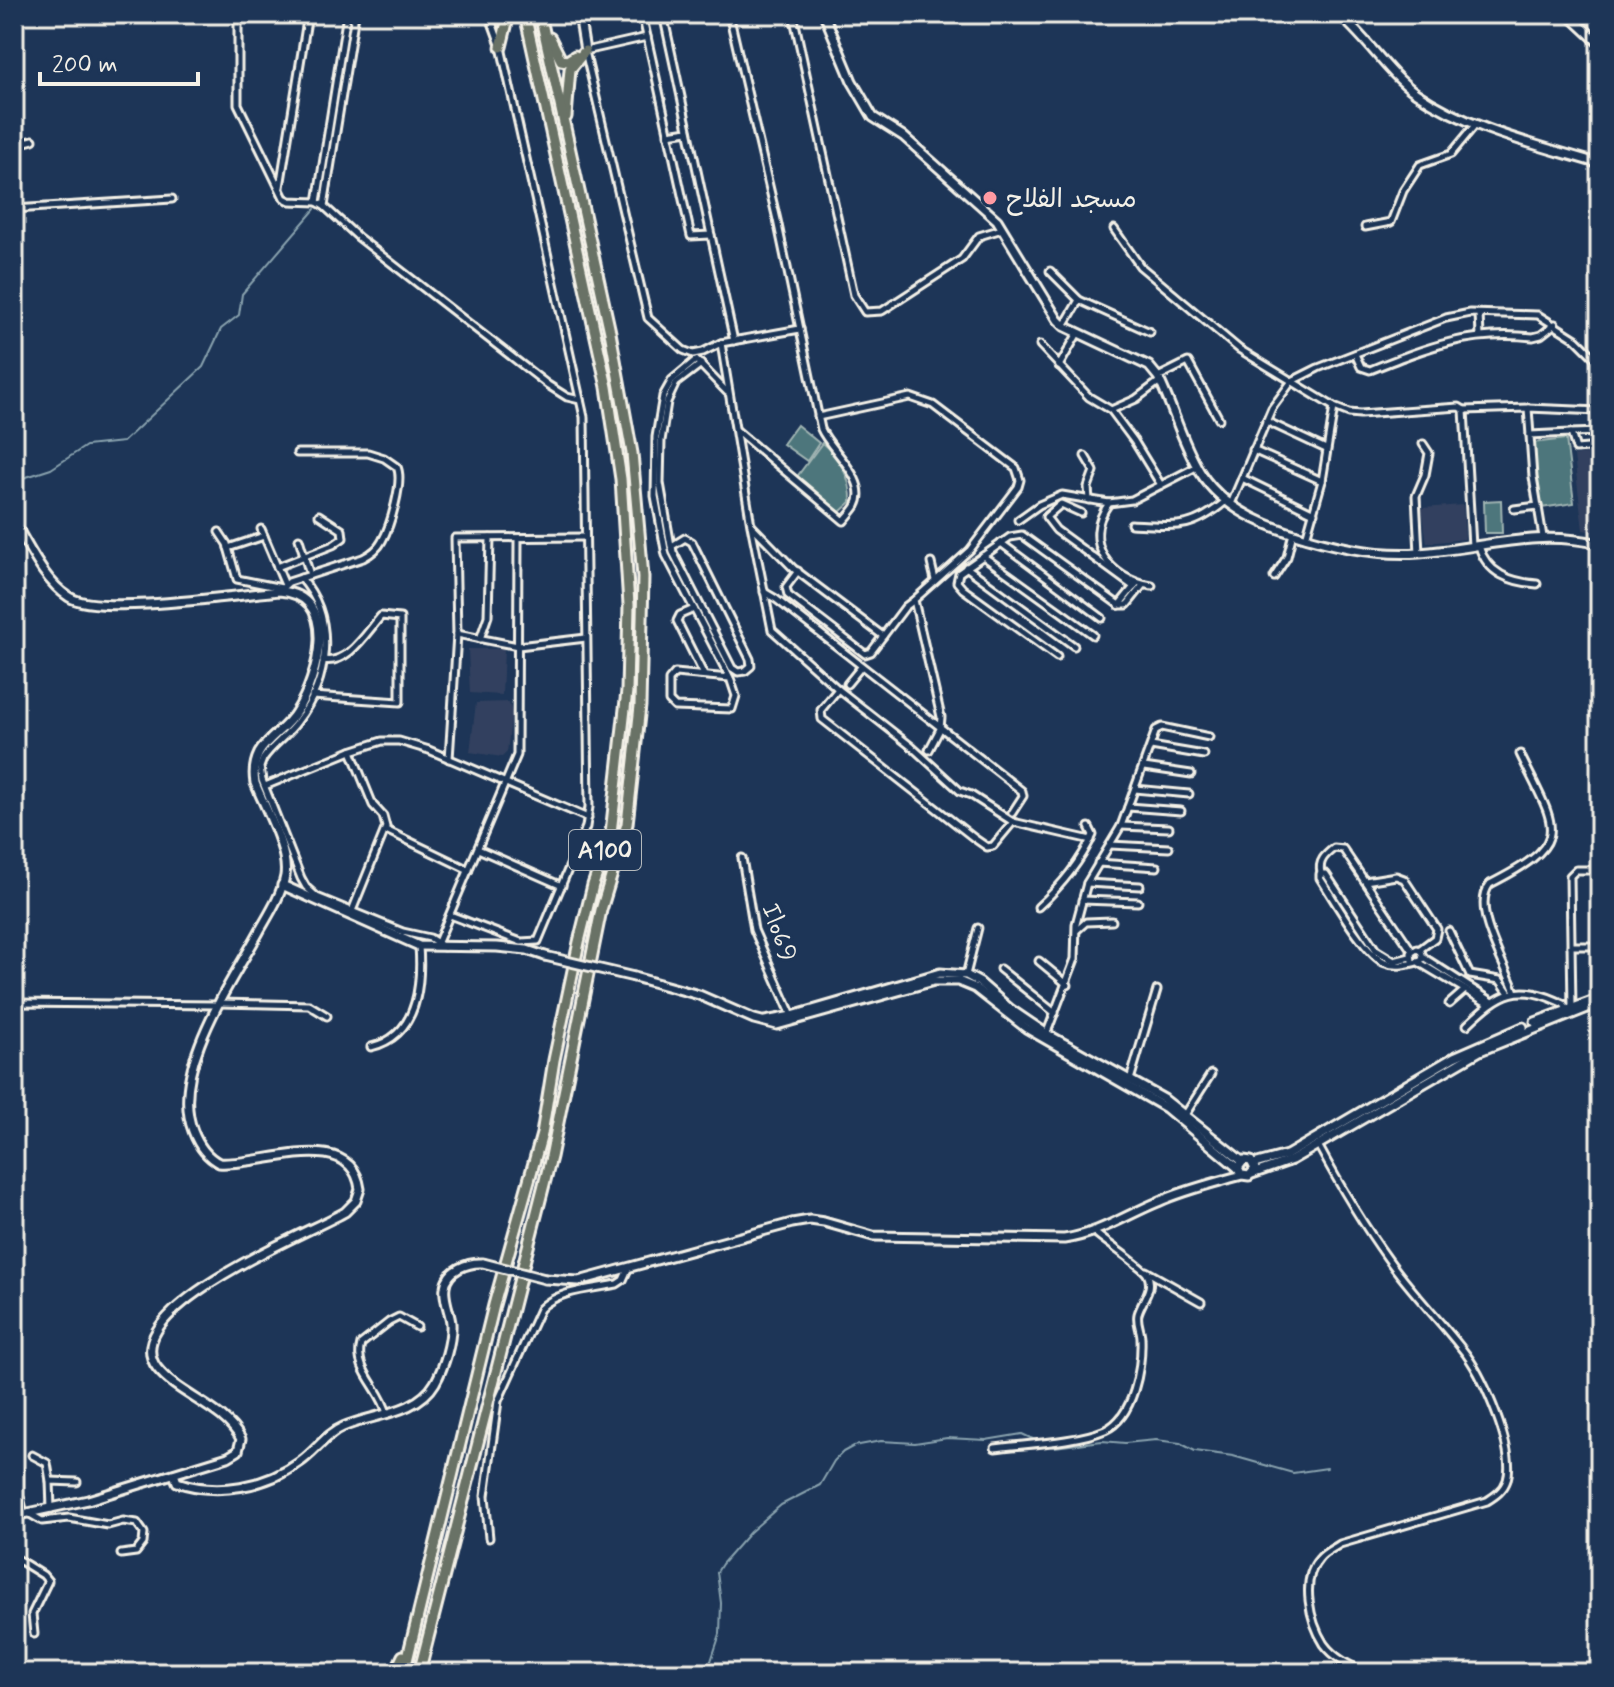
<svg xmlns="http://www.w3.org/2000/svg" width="1614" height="1687" font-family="Mynerve,'Playpen Sans Arabic',sans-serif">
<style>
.built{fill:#32415f}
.green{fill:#4d767b;stroke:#a0b4b2;stroke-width:2}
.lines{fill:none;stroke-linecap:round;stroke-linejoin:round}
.stream{stroke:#89a2ae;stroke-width:2}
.street-casing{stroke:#f4f1e8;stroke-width:11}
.secondary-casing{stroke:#f4f1e8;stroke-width:13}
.highway-casing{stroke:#f4f1e8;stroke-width:15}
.street{stroke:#1d3557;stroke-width:5}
.secondary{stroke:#1d3557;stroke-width:7}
.highway{stroke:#697266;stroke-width:9}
.secondary-bridge-casing{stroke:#f4f1e8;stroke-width:13;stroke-linecap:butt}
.secondary-bridge{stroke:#1d3557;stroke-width:7}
.poi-dot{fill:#ff9aa2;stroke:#1d3557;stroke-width:3}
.labels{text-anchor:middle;stroke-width:6;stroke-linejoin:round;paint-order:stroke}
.shield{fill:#1d3557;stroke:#b4b9bc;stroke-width:2}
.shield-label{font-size:24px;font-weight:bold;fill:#f4f1e8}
.poi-label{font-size:26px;fill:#f4f1e8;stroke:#1d3557;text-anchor:start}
.street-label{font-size:26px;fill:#f4f1e8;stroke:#1d3557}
</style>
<rect width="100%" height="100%" fill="#1d3557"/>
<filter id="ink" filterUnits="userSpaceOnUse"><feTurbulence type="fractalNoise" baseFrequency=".0125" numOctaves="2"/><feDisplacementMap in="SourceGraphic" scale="16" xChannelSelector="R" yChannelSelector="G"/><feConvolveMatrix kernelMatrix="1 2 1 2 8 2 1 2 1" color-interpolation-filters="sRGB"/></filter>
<g filter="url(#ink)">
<g class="built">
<path d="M 1600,452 L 1600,533 L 1583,530 L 1574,456 Z"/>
<path d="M 1463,505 L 1465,539 L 1427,543 L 1422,508 Z"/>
<path d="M 468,649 L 504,649 L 502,695 L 470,693 Z"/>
<path d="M 509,702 L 512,713 L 507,752 L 502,757 L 470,752 L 476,703 Z"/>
</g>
<g class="green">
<path d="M 797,425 L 819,443 L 807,461 L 783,444 Z"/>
<path d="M 1566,439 L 1574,503 L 1541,508 L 1532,443 Z"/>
<path d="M 822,443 C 839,457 852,479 851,502 L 840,512 L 796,478 Z"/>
<path d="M 1501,500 L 1502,533 L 1485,533 L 1484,501 Z"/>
</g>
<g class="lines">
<g class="stream">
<path d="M 14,481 L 51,469 L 86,446 L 123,442 L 203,367 L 221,329 L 239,315 L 242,294 L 315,209"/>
<path d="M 1043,1444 L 1054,1447 L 1102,1441 L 1125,1443 L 1156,1440 L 1180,1443 L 1195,1451 L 1233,1456 L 1293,1473 L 1327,1468"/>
<path d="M 707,1673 L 720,1634 L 721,1603 L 717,1572 L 722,1564 L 750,1532 L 781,1505 L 820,1485 L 834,1461 L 843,1452 L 854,1446 L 881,1441 L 915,1443 L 947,1438 L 986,1440 L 1022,1434 L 1037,1441"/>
</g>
<defs>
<g id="street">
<path d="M 238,14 L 238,104 L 284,198 L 290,201 L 317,202 L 324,206 L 358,237 L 548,385 L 567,397 L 580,400"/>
<path d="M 642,14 L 691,236 L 711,235"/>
<path d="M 663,14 L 734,341"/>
<path d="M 729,14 L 777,220 L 821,429 C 830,450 870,480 856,506 C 853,511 848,516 844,521 L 736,430"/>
<path d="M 793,14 L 854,295 L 865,312 L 882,311 L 962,259 L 979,236 L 1002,229"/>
<path d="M 647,37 L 585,51 L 648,318 L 683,350 L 693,354 L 703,352 L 721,343 L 800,329"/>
<path d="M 14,114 L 17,116"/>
<path d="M 668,134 L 688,131"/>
<path d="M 14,145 L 33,140"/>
<path d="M 280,187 L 308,14"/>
<path d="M 317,202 L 347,14"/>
<path d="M 324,206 L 355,14"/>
<path d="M 14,209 L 172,199"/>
<path d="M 1365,227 L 1391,222 L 1403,191 L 1420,165 L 1451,154 L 1475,125"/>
<path d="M 1114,229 L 1140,266 L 1239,349 L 1334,407 L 1349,413 L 1360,414 L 1459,407 L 1464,410 L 1472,546"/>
<path d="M 1050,271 L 1079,300 L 1150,332"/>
<path d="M 1479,314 L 1480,336"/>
<path d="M 1064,326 L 1079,300"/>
<path d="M 721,343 L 751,525 L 772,630 L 838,689 L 912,747 L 960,791 L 971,795 L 1013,822 L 1091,840"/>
<path d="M 1040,345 L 1089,397 L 1111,410 L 1134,441 L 1161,485"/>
<path d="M 1355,354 L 1361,367 L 1370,370 C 1428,347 1470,330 1533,337 L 1541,335 L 1555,324"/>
<path d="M 696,360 L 672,380 L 663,396 L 656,437 L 655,496 L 666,555 L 730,678 L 675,673 L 669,680 L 669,701 L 675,707 L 732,709 L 736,696 L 730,678"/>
<path d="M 698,362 L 727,392"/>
<path d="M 1059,366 L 1078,333"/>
<path d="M 1158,377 L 1188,362 L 1219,419"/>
<path d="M 1528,408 L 1533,477 L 1543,537"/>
<path d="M 1111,410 L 1136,399 L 1160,381"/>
<path d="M 1464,410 L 1528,408 L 1600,411"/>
<path d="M 818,417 L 910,397 L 933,405 L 1016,468 L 1020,480 L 1018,487 L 970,550 L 914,600 L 941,717 L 940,729 L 929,750"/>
<path d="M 1266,421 L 1326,449"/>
<path d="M 1571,433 L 1600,432"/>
<path d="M 1530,435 L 1571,433 L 1576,449 L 1600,447"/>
<path d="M 1253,450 L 1322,481"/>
<path d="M 1085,456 L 1094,471 L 1088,487 L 1089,500"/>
<path d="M 1242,478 L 1314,513"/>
<path d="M 1109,503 C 1081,542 1109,579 1152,586"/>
<path d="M 1231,504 L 1272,408 L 1292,381 L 1318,368 L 1446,318 L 1470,313 L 1538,315 L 1576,339 L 1600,363"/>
<path d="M 1514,509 L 1538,506"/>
<path d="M 1081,513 L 1061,504 L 1046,517 L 1056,530 L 1134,587"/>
<path d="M 1018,520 L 1039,505 L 1062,495 L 1109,503 L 1132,500 L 1196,467"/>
<path d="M 1131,524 C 1176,526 1190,531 1226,501"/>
<path d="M 752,526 L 794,569 L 883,636"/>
<path d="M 261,529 L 285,585"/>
<path d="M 219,532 L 227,544 L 237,579 L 282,588"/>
<path d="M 685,538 L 692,542 L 750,659 L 751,666 L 745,671 L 738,672 L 732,668 L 673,552 L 672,546 Z"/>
<path d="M 1306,538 L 1322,481 L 1334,407"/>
<path d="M 299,539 L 310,575"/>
<path d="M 1001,543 L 1102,618"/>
<path d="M 671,546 L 660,483 L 661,441 L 667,402 L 676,383 L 701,364"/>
<path d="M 1479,546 C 1487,574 1511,582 1537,584"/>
<path d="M 228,548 L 264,536"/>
<path d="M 1419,553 L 1416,496 L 1425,475 L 1429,453 L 1423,444"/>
<path d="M 983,556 L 1093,635"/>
<path d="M 931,563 L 935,580"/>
<path d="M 277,567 L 333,545 L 343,538 L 342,530 L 319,515"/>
<path d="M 966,567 L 1074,646"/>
<path d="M 798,571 L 786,587 L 788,595 L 865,654 L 871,652 L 905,607 L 913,601"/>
<path d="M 1274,577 L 1287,557 L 1293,533"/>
<path d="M 301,578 C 337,619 329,681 297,722 C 287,736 272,745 263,759 L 260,767 L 262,780 L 301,878 L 306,887 L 317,897 L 403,932 L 430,938 L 444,947"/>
<path d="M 279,591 L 289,582 L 363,558 C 371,554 378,549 382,541 C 390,527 404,481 397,467 L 384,458 L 368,453 L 297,453"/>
<path d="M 764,592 L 776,599 L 1022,791 L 1023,796 L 1012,813"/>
<path d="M 1119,605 L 1127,605 L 1143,585"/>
<path d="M 1119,605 L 1136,584"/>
<path d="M 694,609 L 680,615 L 677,621 L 704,675"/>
<path d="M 457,634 L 518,646 L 586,638"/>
<path d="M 480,639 L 488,616 L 490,538"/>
<path d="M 1057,657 L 963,589 L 957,582 L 959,573 L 1010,537 L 1022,535 L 1119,605"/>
<path d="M 847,684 L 861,667"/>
<path d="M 838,689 L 821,710 L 822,719 L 974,838 L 987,847 L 993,846 L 1013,822"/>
<path d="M 312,696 L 400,702 L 400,618 L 381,616 C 366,633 348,665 323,660"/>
<path d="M 1151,746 L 1204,755"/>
<path d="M 351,751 L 373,805 L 383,816 L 386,827 L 352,911"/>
<path d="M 449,759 L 457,634 L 455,538 L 585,537"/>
<path d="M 1144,767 L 1191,774"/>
<path d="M 265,786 L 351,751 L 382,741 L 399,741 L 429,750 L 588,818"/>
<path d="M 1135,789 L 1189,794"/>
<path d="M 1128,807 L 1181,811"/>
<path d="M 1121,826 L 1169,828"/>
<path d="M 386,830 L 469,870"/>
<path d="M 1110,845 L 1169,848"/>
<path d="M 478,849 L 562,886"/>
<path d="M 742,858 L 754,930 L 792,1016"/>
<path d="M 1098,863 L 1157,867"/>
<path d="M 1321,873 C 1318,861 1325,855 1334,848 L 1343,849 L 1412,951"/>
<path d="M 1365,881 L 1396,876 L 1404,879 L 1437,929 L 1435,938 L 1419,950"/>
<path d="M 1087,883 L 1140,886"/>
<path d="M 1082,900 L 1138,902"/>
<path d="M 1038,907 C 1060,887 1080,863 1093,835 L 1089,827"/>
<path d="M 450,915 L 521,942 L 538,941 L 586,827 L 589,807 L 584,417 L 501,47 L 489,14"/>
<path d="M 1077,930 L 1086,922 L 1112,921"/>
<path d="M 1449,931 L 1470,975 L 1500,980 L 1509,993"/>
<path d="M 438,942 L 517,755 L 518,539"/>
<path d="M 1571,946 L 1600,946"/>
<path d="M 1410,957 L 1394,961 L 1376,950 L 1326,874 L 1320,874 L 1320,878 C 1333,898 1365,955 1385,963 C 1397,968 1410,964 1421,961 L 1423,957 L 1421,951 L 1417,949 L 1411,953 L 1412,961"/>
<path d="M 1423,957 L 1493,1002"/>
<path d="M 1039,961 L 1068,985"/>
<path d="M 1420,963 L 1489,1004"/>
<path d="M 1000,969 L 1055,1013"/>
<path d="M 966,975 L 978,928"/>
<path d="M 1515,992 C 1506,965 1470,909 1490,884 C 1575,841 1556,829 1520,754"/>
<path d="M 14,1003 L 217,1005"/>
<path d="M 219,1003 L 309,1005 L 327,1016"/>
<path d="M 1449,1004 L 1465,990"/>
<path d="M 1572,1008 L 1570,876 L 1576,870 L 1600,870"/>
<path d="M 1467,1025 C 1502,991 1518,982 1564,1004 L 1567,1010"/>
<path d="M 1046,1035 L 1075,959 L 1076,924 L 1087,883 L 1121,826 L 1156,730 L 1162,727 L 1209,737"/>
<path d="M 371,1047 C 417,1036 422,986 419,946"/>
<path d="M 1130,1080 L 1157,990"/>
<path d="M 1185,1115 L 1211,1074"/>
<path d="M 1318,1145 C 1339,1184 1362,1223 1388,1259 C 1412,1293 1441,1321 1466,1354 C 1484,1379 1516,1450 1507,1480 C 1504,1490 1495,1496 1487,1501 L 1340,1544 C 1333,1549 1324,1552 1319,1559 C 1300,1580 1310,1622 1324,1644 C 1334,1658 1351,1666 1366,1673"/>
<path d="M 1146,1271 L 1201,1302"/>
<path d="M 387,1414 C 382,1389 353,1370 361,1344 L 389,1322 L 399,1317 L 417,1327"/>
<path d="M 995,1448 C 1026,1444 1077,1442 1105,1430 C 1134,1417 1142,1367 1141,1338 C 1141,1330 1136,1322 1138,1314 C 1142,1300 1155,1288 1147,1274 C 1143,1267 1104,1241 1094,1232"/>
<path d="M 32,1455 L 47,1463 L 50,1481"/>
<path d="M 19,1470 L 19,1493 L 24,1514"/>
<path d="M 51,1509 L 50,1481 L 77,1482"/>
<path d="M 30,1514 L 42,1521 L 69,1518 L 108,1525 L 123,1521 L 137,1523 L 144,1533 L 143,1543 L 136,1552 L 121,1554"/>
<path d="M 489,1538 L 485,1496 L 498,1401 L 540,1309 C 557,1290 593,1289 617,1284 L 623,1280 L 628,1269"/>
<path d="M 14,1557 L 43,1575 L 48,1581 L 32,1614 L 34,1634"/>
</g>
<g id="secondary">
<path d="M 579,14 L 585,51"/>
<path d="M 824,14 L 852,81 L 873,117 L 903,136 L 997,220 L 1058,320 L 1064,326 L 1149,366 L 1158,377 C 1173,407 1182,443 1200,472 C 1219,503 1254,521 1288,532 C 1332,546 1373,556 1419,553 C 1485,548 1533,529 1600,544"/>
<path d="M 1338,14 C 1367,37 1386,72 1416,93 C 1470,130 1538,145 1600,164"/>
<path d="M 1568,14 L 1600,44"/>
<path d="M 14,522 C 29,547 44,581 69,597 C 99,616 237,595 279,591 C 341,595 318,678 296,712 C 287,728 268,737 259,753 C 254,763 253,772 255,783 C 265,808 289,850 285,876 C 281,896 269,914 259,932 C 231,983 169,1071 193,1131 C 198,1144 205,1156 219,1163 C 261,1167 351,1125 360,1189 L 356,1201 L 345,1212 C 311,1232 113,1310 157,1368 C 179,1396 223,1406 241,1439 L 238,1451 L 228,1457 L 88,1500 L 14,1516"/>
<path d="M 282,885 L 419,946 L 497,947 L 527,950 L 545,956"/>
<path d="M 634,977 L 699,995 L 754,1019 L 777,1025 L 934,981 L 958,981 L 975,988 L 1026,1028 L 1166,1108 L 1238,1168"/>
<path d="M 765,1021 L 792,1016 L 940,973 L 966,975 L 979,982 L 1010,1009 L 1047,1034 L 1164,1099 L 1242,1161"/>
<path d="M 1535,1022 L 1600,998"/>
<path d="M 1254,1164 L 1287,1155 L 1454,1057 L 1523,1027"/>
<path d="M 1252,1174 L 1292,1160 L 1480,1051 L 1600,1003"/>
<path d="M 545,1279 L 579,1281 L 792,1223 L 810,1220 L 824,1222 L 873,1236 L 1064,1239 C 1099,1234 1126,1215 1158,1202 C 1184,1190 1214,1183 1242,1175 L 1249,1176 L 1255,1169 L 1251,1161 L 1244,1160 L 1238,1168 L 1242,1175"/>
<path d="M 174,1474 L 177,1482 C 217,1496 266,1487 300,1462 C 315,1452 326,1434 343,1427 C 372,1414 417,1414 435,1383 C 444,1367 452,1342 451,1323 C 450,1312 443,1299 445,1287 C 447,1270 468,1262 483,1263"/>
</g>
<g id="highway">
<path d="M 550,38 L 561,60 L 567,61 L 575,56"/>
<path d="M 501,47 L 509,14"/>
<path d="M 566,117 L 570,69 L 585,51"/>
<path d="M 395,1673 L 403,1656"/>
<path d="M 404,1673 L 494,1305 L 542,1134 L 554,1060 L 579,942 L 593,885 L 611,833 L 627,691 L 629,605 L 621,479 L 607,387 L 525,14"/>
<path d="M 419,1673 L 551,1157 L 601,910 L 627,824 L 640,706 L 643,577 L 632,453 L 610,332 L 540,14"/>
</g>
</defs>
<use href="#street" class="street-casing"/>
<use href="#secondary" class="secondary-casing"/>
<use href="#highway" class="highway-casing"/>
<use href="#street" class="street"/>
<use href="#secondary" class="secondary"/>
<use href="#highway" class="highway"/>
<defs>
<g id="secondary-bridge">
<path d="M 545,956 L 634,977"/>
<path d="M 483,1263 L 545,1279"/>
</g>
</defs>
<use href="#secondary-bridge" class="secondary-bridge-casing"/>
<use href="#secondary-bridge" class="secondary-bridge"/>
</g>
</g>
<circle class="poi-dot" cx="990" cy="198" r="8"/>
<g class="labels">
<rect class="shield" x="569" y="830" width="72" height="40" rx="6"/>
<g class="shield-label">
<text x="605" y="858">A100</text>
</g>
<g class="poi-label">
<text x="1006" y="207">مسجد الفلاح</text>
</g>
<g class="street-label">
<text transform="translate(780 932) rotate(71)" y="9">Ilo69</text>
</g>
</g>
<rect width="1614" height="1687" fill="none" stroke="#1d3557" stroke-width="48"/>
<rect x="24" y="24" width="1566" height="1639" fill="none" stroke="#f4f1e8" stroke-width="3" filter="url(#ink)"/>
<path d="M40 72v12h158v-12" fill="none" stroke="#f4f1e8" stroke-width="4"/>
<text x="52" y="72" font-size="24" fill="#f4f1e8" stroke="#1d3557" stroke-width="6" paint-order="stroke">200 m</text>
</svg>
